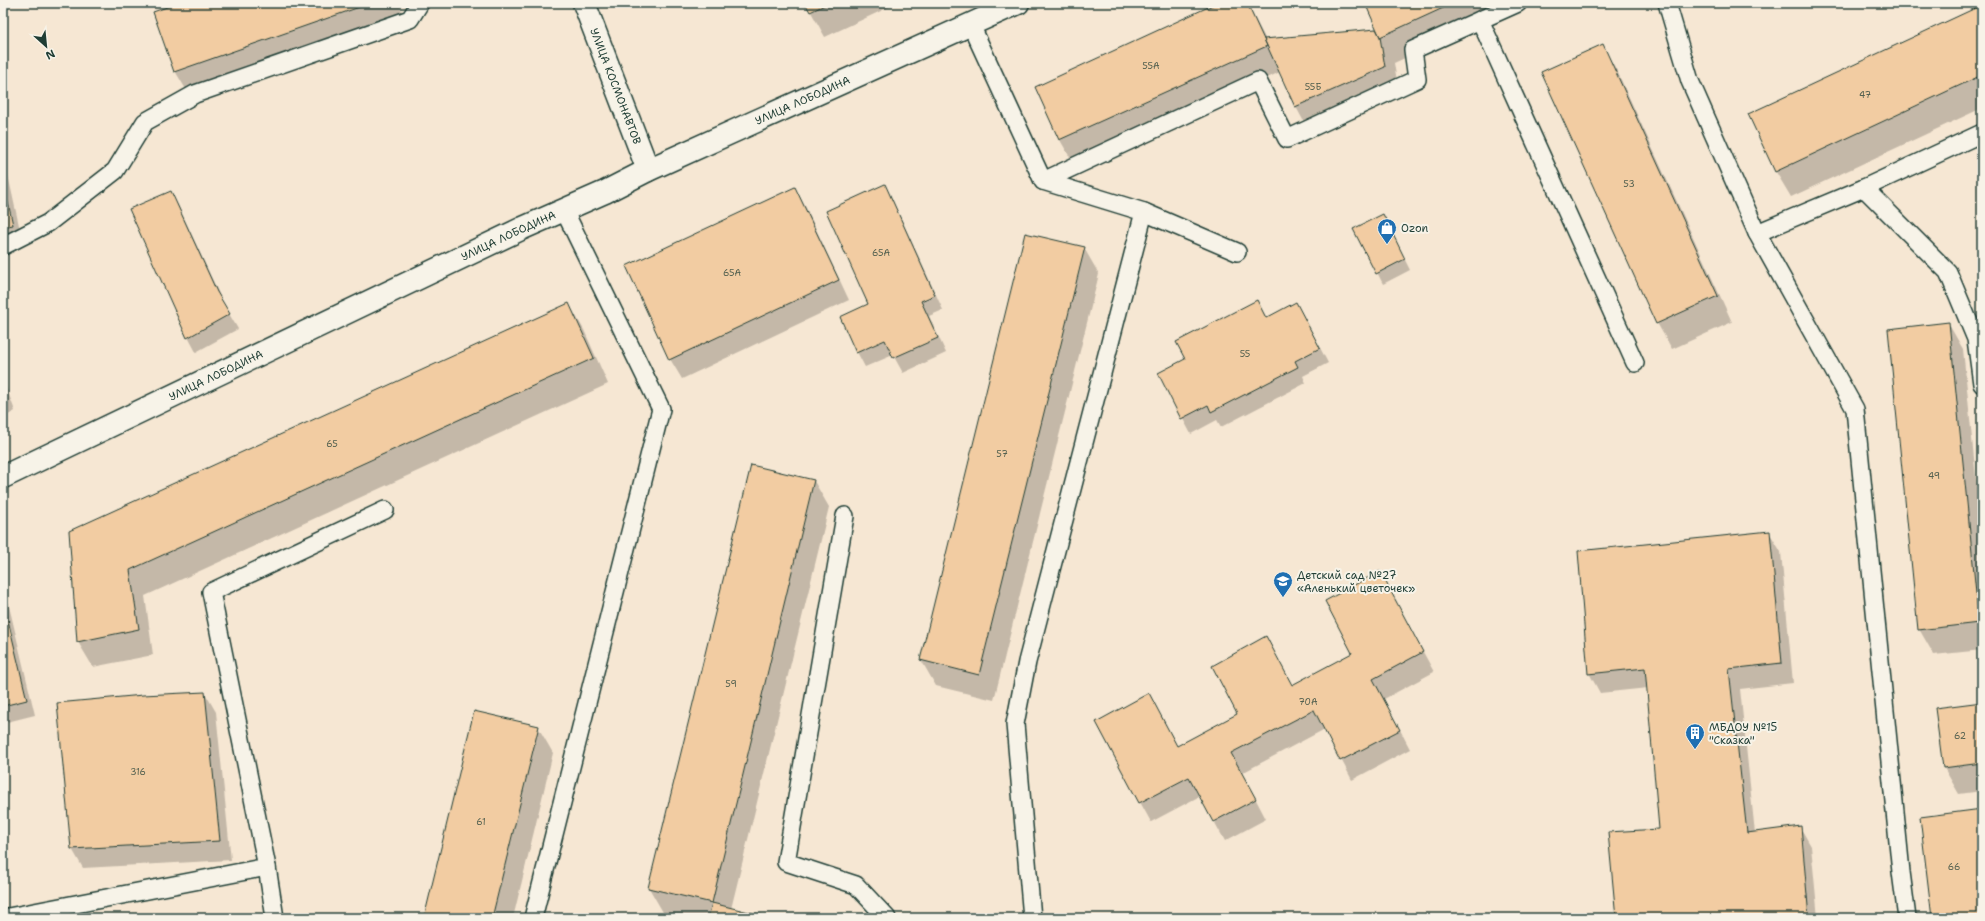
<svg xmlns="http://www.w3.org/2000/svg" width="1985" height="921" font-family="'Shantell Sans',sans-serif">
<style>
.shadow{fill:#0003}
.building{fill:#f2cca2;stroke:#1f3d34}
.lines{fill:none;stroke-linecap:round;stroke-linejoin:round}
.service-casing{stroke:#1f3d34;stroke-width:20}
.tertiary-casing{stroke:#1f3d34;stroke-width:25}
.service{stroke:#f7f3e8;stroke-width:17}
.tertiary{stroke:#f7f3e8;stroke-width:22}
.labels{text-anchor:middle;stroke-width:4;stroke-linejoin:round;paint-order:stroke}
.number-label{font-size:9px;fill:#546150}
.street-label{font-size:11px;fill:#1f3d34;stroke:#f7f3e8}
.poi-label{font-size:11px;fill:#1f3d34;stroke:#f7f3e8;text-anchor:start}
</style>
<rect width="100%" height="100%" fill="#f6e7d3"/>
<filter id="ink" filterUnits="userSpaceOnUse"><feTurbulence type="fractalNoise" baseFrequency=".025" numOctaves="2"/><feDisplacementMap in="SourceGraphic" scale="8" xChannelSelector="R" yChannelSelector="G"/><feConvolveMatrix kernelMatrix="1 2 1 2 8 2 1 2 1" color-interpolation-filters="sRGB"/></filter>
<g filter="url(#ink)">
<g class="shadow">
<path d="M 181,3 L 399,3 L 403,15 L 187,91 L 175,71 Z"/>
<path d="M 806,3 L 898,3 L 825,37 Z"/>
<path d="M 1220,3 L 1247,3 L 1266,40 L 1378,30 L 1366,3 L 1525,3 L 1394,63 L 1399,93 L 1310,133 L 1296,107 L 1280,72 L 1075,166 L 1060,140 L 1036,87 Z"/>
<path d="M 1982,6 L 1982,108 L 1791,197 L 1776,172 L 1750,115 Z"/>
<path d="M 1602,45 L 1617,71 L 1732,322 L 1672,349 L 1657,323 Z"/>
<path d="M 3,152 L 23,244 L 3,249 Z"/>
<path d="M 885,185 L 893,201 L 943,310 L 929,316 L 946,353 L 903,373 L 893,355 L 865,367 L 857,352 L 870,304 Z"/>
<path d="M 795,188 L 806,208 L 849,300 L 682,379 L 670,359 Z"/>
<path d="M 171,192 L 179,207 L 225,307 L 238,329 L 196,352 L 188,337 Z"/>
<path d="M 1388,226 L 1410,270 L 1383,284 L 1355,229 Z"/>
<path d="M 1084,248 L 1099,274 L 994,700 L 936,686 L 921,660 Z"/>
<path d="M 1257,301 L 1267,318 L 1305,319 L 1328,363 L 1303,376 L 1306,383 L 1221,427 L 1217,420 L 1191,434 L 1159,374 L 1187,360 Z"/>
<path d="M 569,304 L 584,330 L 608,384 L 145,596 L 153,655 L 93,667 L 78,642 L 70,532 Z"/>
<path d="M 1948,323 L 1963,349 L 1982,538 L 1982,650 L 1934,655 L 1919,629 Z"/>
<path d="M 3,378 L 15,411 L 3,418 Z"/>
<path d="M 814,481 L 829,507 L 731,909 L 769,918 L 682,918 L 664,914 L 649,888 Z"/>
<path d="M 1769,532 L 1781,552 L 1793,683 L 1740,689 L 1755,833 L 1800,827 L 1811,846 L 1818,918 L 1617,918 L 1660,830 L 1648,688 L 1600,693 L 1589,673 Z"/>
<path d="M 1380,573 L 1434,672 L 1384,699 L 1410,749 L 1352,780 L 1325,729 L 1242,773 L 1266,819 L 1225,841 L 1200,796 L 1151,822 L 1140,802 L 1177,747 L 1239,714 L 1266,638 L 1292,686 L 1354,654 Z"/>
<path d="M 3,581 L 35,715 L 3,723 Z"/>
<path d="M 205,693 L 216,712 L 231,860 L 83,868 L 72,849 Z"/>
<path d="M 1982,703 L 1982,791 L 1959,794 L 1944,768 L 1937,709 Z"/>
<path d="M 538,727 L 553,753 L 513,918 L 425,918 Z"/>
</g>
<g class="building">
<path d="M 178,3 L 371,3 L 174,72 L 153,12 Z"/>
<path d="M 805,3 L 829,3 L 810,12 Z"/>
<path d="M 1217,3 L 1247,3 L 1267,46 L 1059,140 L 1035,87 Z"/>
<path d="M 1365,3 L 1454,3 L 1380,37 Z"/>
<path d="M 1982,5 L 1982,75 L 1775,172 L 1748,114 Z"/>
<path d="M 1376,29 L 1380,37 L 1385,67 L 1295,107 L 1264,39 Z"/>
<path d="M 1603,44 L 1718,296 L 1656,324 L 1541,72 Z"/>
<path d="M 3,180 L 13,225 L 3,227 Z"/>
<path d="M 885,184 L 935,295 L 921,301 L 938,338 L 893,358 L 885,340 L 856,353 L 840,317 L 868,304 L 826,211 Z"/>
<path d="M 795,187 L 839,280 L 669,360 L 626,266 Z"/>
<path d="M 171,191 L 217,292 L 230,314 L 187,338 L 129,209 Z"/>
<path d="M 1383,214 L 1405,259 L 1376,274 L 1353,229 Z"/>
<path d="M 1025,233 L 1085,247 L 979,675 L 920,660 Z"/>
<path d="M 1257,300 L 1266,318 L 1296,302 L 1320,348 L 1295,361 L 1298,367 L 1211,412 L 1208,405 L 1181,419 L 1158,373 L 1185,359 L 1176,342 Z"/>
<path d="M 569,303 L 594,358 L 130,570 L 139,629 L 77,642 L 69,531 Z"/>
<path d="M 1949,322 L 1979,623 L 1918,630 L 1888,329 Z"/>
<path d="M 751,465 L 814,480 L 712,903 L 648,888 Z"/>
<path d="M 1770,531 L 1782,663 L 1729,669 L 1747,833 L 1801,826 L 1809,918 L 1616,918 L 1608,832 L 1659,829 L 1645,668 L 1588,674 L 1578,551 Z"/>
<path d="M 1380,571 L 1423,652 L 1373,679 L 1400,730 L 1340,761 L 1314,710 L 1231,753 L 1256,799 L 1213,822 L 1189,777 L 1139,803 L 1096,722 L 1149,693 L 1177,746 L 1237,714 L 1212,666 L 1266,636 L 1292,685 L 1352,653 L 1325,601 Z"/>
<path d="M 3,599 L 27,700 L 3,706 Z"/>
<path d="M 205,692 L 220,841 L 71,849 L 57,703 L 143,695 Z"/>
<path d="M 1982,702 L 1982,763 L 1943,768 L 1935,708 Z"/>
<path d="M 474,711 L 539,726 L 492,918 L 424,918 Z"/>
<path d="M 1982,809 L 1982,918 L 1932,918 L 1920,817 Z"/>
<path d="M 712,903 L 773,918 L 708,918 Z"/>
<path d="M 229,914 L 229,918 L 194,918 Z"/>
</g>
<g class="lines">
<defs>
<g id="service">
<path d="M 1667,3 L 1690,81 L 1757,233 L 1864,188 L 1982,133"/>
<path d="M 1480,20 L 1635,363"/>
<path d="M 971,25 L 1043,181"/>
<path d="M 1864,188 L 1948,272 L 1976,339 L 1982,384"/>
<path d="M 1144,212 L 1237,252"/>
<path d="M 1757,233 L 1855,409 L 1901,872 L 1907,918"/>
<path d="M 3,246 L 48,223 L 115,171 L 145,122 L 195,94 L 410,19 L 420,3"/>
<path d="M 845,516 L 786,862 L 856,885 L 887,918"/>
<path d="M 267,867 L 275,918"/>
<path d="M 3,918 L 267,867 L 211,592 L 385,510"/>
<path d="M 533,918 L 661,409 L 564,210"/>
<path d="M 1032,918 L 1015,724 L 1027,662 L 1144,212 L 1043,181 L 1258,81 L 1287,139 L 1417,79 L 1413,50 L 1518,3"/>
</g>
<g id="tertiary">
<path id="s1" d="M 584,3 L 648,170"/>
<path id="s2" d="M 3,477 L 523,228 L 605,192 L 648,170 L 1018,3"/>
</g>
</defs>
<use href="#service" class="service-casing"/>
<use href="#tertiary" class="tertiary-casing"/>
<use href="#service" class="service"/>
<use href="#tertiary" class="tertiary"/>
</g>
</g>
<defs>
<symbol id="shop-pin" viewBox="-11 -11 22 30"><path d="M0 17L-7.5 6A9.5 9.5 0 1 1 7.5 6Z" fill="#1f6fb2" stroke="#f7f3e8"/><path d="M-5-2.5h2.3a2.7 3.5 0 0 1 5.4 0H5L5.5 6h-11ZM-1.5-2.5h3a1.5 2.3 0 0 0-3 0Z" fill="#fff"/></symbol>
<symbol id="school-pin" viewBox="-11 -11 22 30"><path d="M0 17L-7.5 6A9.5 9.5 0 1 1 7.5 6Z" fill="#1f6fb2" stroke="#f7f3e8"/><path d="M0-5L7-2L0 1L-7-2ZM-4 1L0 2.5L4 1V4Q0 6-4 4Z" fill="#fff"/></symbol>
<symbol id="building-pin" viewBox="-11 -11 22 30"><path d="M0 17L-7.5 6A9.5 9.5 0 1 1 7.5 6Z" fill="#1f6fb2" stroke="#f7f3e8"/><path d="M-4-6H4V6H1V3H-1V6H-4ZM-2.5-4.3h1.7v1.8h-1.7ZM.8-4.3h1.7v1.8H.8ZM-2.5-1h1.7V.8h-1.7ZM.8-1h1.7V.8H.8Z" fill="#fff"/></symbol>
</defs>
<g fill-rule="evenodd">
<use href="#shop-pin" x="1376" y="217" width="22" height="30"/>
<use href="#school-pin" x="1272" y="570" width="22" height="30"/>
<use href="#building-pin" x="1684" y="722" width="22" height="30"/>
</g>
<g class="labels">
<g class="number-label">
<text x="1151" y="69">55А</text>
<text x="1313" y="90">55Б</text>
<text x="1865" y="98">47</text>
<text x="1629" y="187">53</text>
<text x="881" y="256">65А</text>
<text x="732" y="276">65А</text>
<text x="1245" y="357">55</text>
<text x="332" y="447">65</text>
<text x="1002" y="457">57</text>
<text x="1934" y="479">49</text>
<text x="731" y="687">59</text>
<text x="1308" y="705">70А</text>
<text x="1960" y="739">62</text>
<text x="138" y="775">316</text>
<text x="481" y="825">61</text>
<text x="1954" y="870">66</text>
</g>
<g class="street-label">
<text dy="4" stroke="none"><textPath href="#s1" startOffset="89">УЛИЦА КОСМОНАВТОВ</textPath></text>
<text dy="4" stroke="none"><textPath href="#s2" startOffset="884">УЛИЦА ЛОБОДИНА</textPath></text>
<text dy="4" stroke="none"><textPath href="#s2" startOffset="560">УЛИЦА ЛОБОДИНА</textPath></text>
<text dy="4" stroke="none"><textPath href="#s2" startOffset="236">УЛИЦА ЛОБОДИНА</textPath></text>
</g>
<g class="poi-label">
<text x="1401" y="232">Ozon</text>
<text x="1297" y="579">Детский сад №27<tspan x="1297" dy="13">«Аленький цветочек»</tspan></text>
<text x="1709" y="731">МБДОУ №15<tspan x="1709" dy="13">"Сказка"</tspan></text>
</g>
</g>
<rect width="1985" height="921" fill="none" stroke="#f7f3e8" stroke-width="16"/>
<rect x="8" y="8" width="1969" height="905" fill="none" stroke="#1f3d34" stroke-width="1.5" filter="url(#ink)"/>
<g transform="translate(46 46) rotate(153)" stroke="#f7f3e8" stroke-width="3" paint-order="stroke">
<path d="M0-3L7 15L0 10L-7 15Z" fill="#1f3d34"/>
<text y="-6" font-size="11" font-weight="bold" text-anchor="middle" fill="#1f3d34">N</text>
</g>
</svg>
